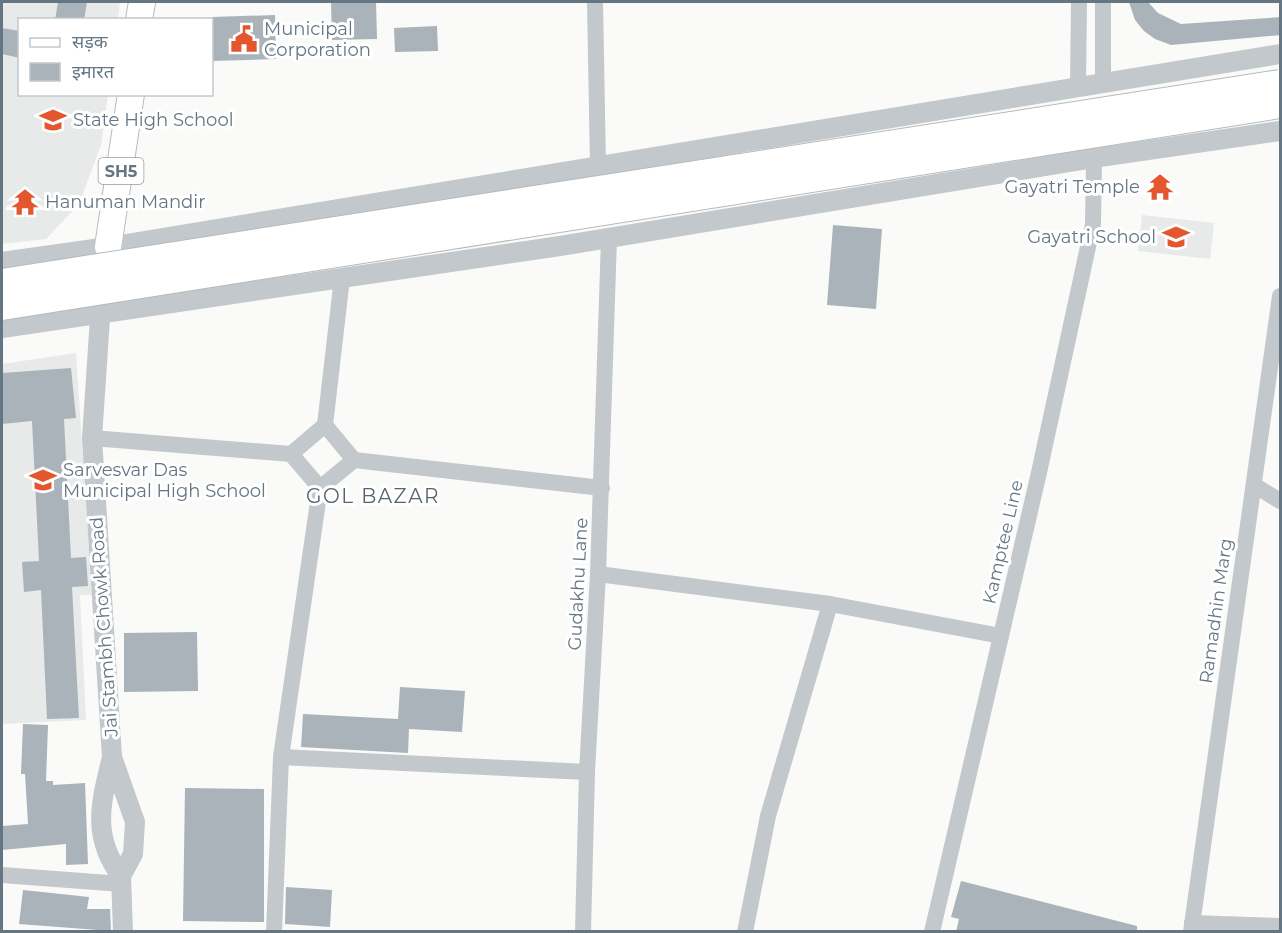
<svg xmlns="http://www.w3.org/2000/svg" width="1282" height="933" font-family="Montserrat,'Noto Sans Devanagari',sans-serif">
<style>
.built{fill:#e8e9e9}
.building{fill:#aab3b9}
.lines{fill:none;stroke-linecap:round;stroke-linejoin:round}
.primary-casing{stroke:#b5babe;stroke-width:28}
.minor{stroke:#c3c8cc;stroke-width:16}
.tertiary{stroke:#c3c8cc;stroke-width:20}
.primary{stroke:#fff;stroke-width:26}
.primary-bridge-casing{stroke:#b5babe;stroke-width:28;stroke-linecap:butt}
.primary-bridge{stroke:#fff;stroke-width:26}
.labels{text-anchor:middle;stroke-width:6;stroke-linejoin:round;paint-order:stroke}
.shield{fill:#fff;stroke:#939fa8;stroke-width:1.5}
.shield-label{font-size:16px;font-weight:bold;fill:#657683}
.poi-label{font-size:18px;fill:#657683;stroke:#fff;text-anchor:start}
.street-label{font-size:18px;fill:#657683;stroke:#fff}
.neighbourhood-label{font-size:20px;letter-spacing:1.5px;fill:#57646e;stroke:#fff}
</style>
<rect width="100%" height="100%" fill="#fafaf8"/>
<g class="built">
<path d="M 2,2 L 120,2 L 118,19 L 20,20 L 20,94 L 108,95 L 101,145 L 79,204 L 46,239 L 2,244 Z"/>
<path d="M 1142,215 L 1214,223 L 1210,259 L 1138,251 Z"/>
<path d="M 76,353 L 92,595 L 80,595 L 86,720 L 2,724 L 2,364 Z"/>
</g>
<g class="building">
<path d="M 58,2 L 87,2 L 84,20 L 55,20 Z"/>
<path d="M 331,2 L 376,2 L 377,39 L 332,40 Z"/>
<path d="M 1129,2 L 1148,2 L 1158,13 L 1181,24 L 1281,17 L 1281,35 L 1171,45 L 1155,39 L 1144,31 L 1135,20 Z"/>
<path d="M 275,15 L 276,59 L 212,61 L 212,17 Z"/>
<path d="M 437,26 L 438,51 L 395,52 L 394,28 Z"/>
<path d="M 2,28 L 20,31 L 20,58 L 2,54 Z"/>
<path d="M 833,225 L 882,229 L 876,309 L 827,305 Z"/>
<path d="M 71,368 L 76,418 L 64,419 L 71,558 L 86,557 L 88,586 L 72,587 L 79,718 L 47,719 L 41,590 L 24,592 L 22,562 L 39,561 L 32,421 L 2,424 L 2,373 Z"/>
<path d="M 197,632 L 198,691 L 124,692 L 124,633 Z"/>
<path d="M 400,687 L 465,691 L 462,732 L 409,729 L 408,753 L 301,747 L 303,714 L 398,719 Z"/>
<path d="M 23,724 L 48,725 L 46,781 L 53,781 L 53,785 L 85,783 L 88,864 L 66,865 L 66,844 L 2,850 L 2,826 L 28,824 L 25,774 L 21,774 Z"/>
<path d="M 185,788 L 264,789 L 264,922 L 183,921 Z"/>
<path d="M 961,881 L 1137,926 L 1137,932 L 956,932 L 959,919 L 951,917 Z"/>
<path d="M 286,887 L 332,890 L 330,927 L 285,924 Z"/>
<path d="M 23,890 L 89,897 L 87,909 L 110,909 L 111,931 L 19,924 Z"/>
</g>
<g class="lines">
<defs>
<g id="primary">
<path d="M 139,20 L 142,2"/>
<path d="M 108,247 L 131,94"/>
</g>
</defs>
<use href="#primary" class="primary-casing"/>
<g class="minor">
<path d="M 595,2 L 598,166"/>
<path d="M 1103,83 L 1103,2"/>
<path d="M 1078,86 L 1079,2"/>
<path d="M 325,425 L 342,278"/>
<path d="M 92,438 L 291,454"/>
<path d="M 354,460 L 602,488"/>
<path d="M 1254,485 L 1280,501"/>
<path d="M 598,574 L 830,604 L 1001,636"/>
<path d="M 281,757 L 320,488 L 354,460 L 325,425 L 291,454 L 320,488"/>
<path d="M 2,875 L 122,884"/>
<path d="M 1192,923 L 1280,926"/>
<path d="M 274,932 L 281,757 L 587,772"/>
<path d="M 583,932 L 587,772 L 598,574 L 609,238"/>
<path d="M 745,932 L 768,816 L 830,604"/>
<path d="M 932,932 L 1038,477 L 1093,224 L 1094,158"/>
<path d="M 1191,932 L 1280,296"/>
</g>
<g class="tertiary">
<path d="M 2,262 L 108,247 L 1280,54"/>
<path d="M 101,303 L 92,438 L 112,757 L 135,822 L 133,854 L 121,876 L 123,932"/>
<path d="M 2,328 L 560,246 L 1094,158 L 1280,131"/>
<path d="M 112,757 C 101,803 91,835 121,876"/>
</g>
<use href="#primary" class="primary"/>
<defs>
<g id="primary-bridge">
<path d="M 2,282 L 1280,83"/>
<path d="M 2,307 L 1280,105"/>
</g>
</defs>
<use href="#primary-bridge" class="primary-bridge-casing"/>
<use href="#primary-bridge" class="primary-bridge"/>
</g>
<defs>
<symbol id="civic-bare" viewBox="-9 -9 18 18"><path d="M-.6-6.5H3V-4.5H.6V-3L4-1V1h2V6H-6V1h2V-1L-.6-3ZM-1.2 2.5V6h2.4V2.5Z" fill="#e4572e" stroke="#fff" stroke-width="2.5" paint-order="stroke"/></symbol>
<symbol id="school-bare" viewBox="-9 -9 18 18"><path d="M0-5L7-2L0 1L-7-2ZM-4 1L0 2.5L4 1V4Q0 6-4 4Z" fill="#e4572e" stroke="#fff" stroke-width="2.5" paint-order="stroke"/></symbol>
<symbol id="temple-bare" viewBox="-9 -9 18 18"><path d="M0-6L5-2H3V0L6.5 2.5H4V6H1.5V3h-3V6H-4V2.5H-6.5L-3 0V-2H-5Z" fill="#e4572e" stroke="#fff" stroke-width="2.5" paint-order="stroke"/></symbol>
</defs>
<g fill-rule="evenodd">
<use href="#civic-bare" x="225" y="20" width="38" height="38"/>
<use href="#school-bare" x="34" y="101" width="38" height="38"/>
<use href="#temple-bare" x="1141" y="168" width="38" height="38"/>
<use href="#temple-bare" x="6" y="183" width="38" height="38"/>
<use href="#school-bare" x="1157" y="218" width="38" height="38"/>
<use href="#school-bare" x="24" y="461" width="38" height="38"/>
</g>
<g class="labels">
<rect class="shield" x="98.5" y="158" width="45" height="26" rx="4.5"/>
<g class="shield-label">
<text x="121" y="177">SH5</text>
</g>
<g class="poi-label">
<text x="264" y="35">Municipal<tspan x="264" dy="21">Corporation</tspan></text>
<text x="73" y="126">State High School</text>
<text x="1140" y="193" text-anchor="end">Gayatri Temple</text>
<text x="45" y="208">Hanuman Mandir</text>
<text x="1156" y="243" text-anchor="end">Gayatri School</text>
<text x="63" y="476">Sarvesvar Das<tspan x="63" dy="21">Municipal High School</tspan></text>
</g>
<g class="street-label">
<text transform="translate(1003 542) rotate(-77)" y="6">Kamptee Line</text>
<text transform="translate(578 584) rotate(-87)" y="6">Gudakhu Lane</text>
<text transform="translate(1216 611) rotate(-82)" y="6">Ramadhin Marg</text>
<text transform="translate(104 627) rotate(-94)" y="6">Jai Stambh Chowk Road</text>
</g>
<g class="neighbourhood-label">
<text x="373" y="503">GOL BAZAR</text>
</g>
</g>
<rect width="1282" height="933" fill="none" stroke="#657683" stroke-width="6"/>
<rect x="18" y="18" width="195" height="78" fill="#ffffff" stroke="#c1c8cd" stroke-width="1.5"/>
<rect x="30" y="38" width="30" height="9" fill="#ffffff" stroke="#c1c8cd" stroke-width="1.5"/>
<text x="72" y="48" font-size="18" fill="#657683">सड़क</text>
<rect x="30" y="63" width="30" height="18" fill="#aab3b9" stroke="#c1c8cd" stroke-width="1.5"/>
<text x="72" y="78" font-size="18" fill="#657683">इमारत</text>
</svg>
